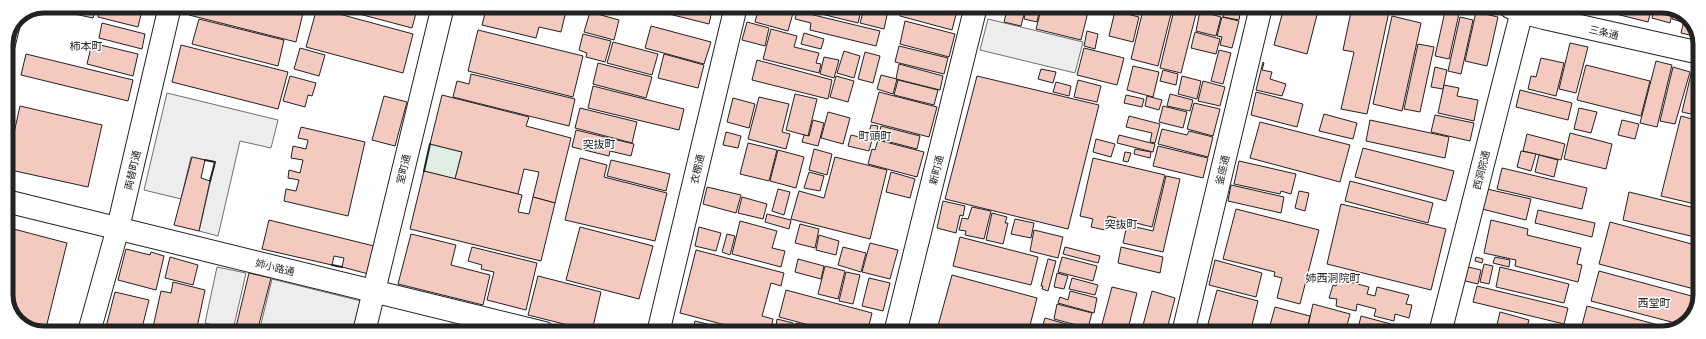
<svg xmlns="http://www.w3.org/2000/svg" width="1706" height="339" font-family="'PT Sans Narrow','Noto Sans JP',sans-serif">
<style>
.green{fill:#e0efe3;stroke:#6f6f6f}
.parking{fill:#ededed;stroke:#6f6f6f}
.building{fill:#f3c9c0;stroke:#222}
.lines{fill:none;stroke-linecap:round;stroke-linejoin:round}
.street-casing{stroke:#222;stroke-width:24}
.street{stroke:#fff;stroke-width:22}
.wall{stroke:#222;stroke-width:2}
.labels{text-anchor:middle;stroke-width:3;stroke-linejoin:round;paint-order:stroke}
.street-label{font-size:10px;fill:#222;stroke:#fff}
.neighbourhood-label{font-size:11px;fill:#222;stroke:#fff}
.rim{fill:none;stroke:#222;stroke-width:5}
</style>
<rect width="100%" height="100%" fill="#fff"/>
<path class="green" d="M 430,144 L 462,152 L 455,179 L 424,171 Z"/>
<g class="parking">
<path d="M 988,19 L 1083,42 L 1075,73 L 980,50 Z"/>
<path d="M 167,93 L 278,120 L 271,148 L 240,141 L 218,236 L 199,231 L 215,162 L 191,157 L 181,199 L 144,190 Z"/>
<path d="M 217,267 L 246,273 L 233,330 L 205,323 Z"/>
<path d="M 272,279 L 361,301 L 354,332 L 259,332 Z"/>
</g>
<g class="building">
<path d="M 66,6 L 96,6 L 93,18 L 65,12 Z"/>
<path d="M 100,6 L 143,6 L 138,27 L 98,17 Z"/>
<path d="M 192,6 L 279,6 L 303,13 L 296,42 L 189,15 Z"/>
<path d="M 329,6 L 418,6 L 412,28 Z"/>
<path d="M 487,6 L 566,6 L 567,7 L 561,32 L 539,27 L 536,38 L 482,25 Z"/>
<path d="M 591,6 L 624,6 L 622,15 Z"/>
<path d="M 637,6 L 713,6 L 709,24 Z"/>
<path d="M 759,6 L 766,6 L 793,13 L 788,31 L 755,22 Z"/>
<path d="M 798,6 L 862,6 L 858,23 L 797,8 Z"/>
<path d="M 865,6 L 889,6 L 884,29 L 860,23 Z"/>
<path d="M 902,6 L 954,6 L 958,7 L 952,30 L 900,16 Z"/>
<path d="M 1008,6 L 1026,6 L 1021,26 L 1004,22 Z"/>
<path d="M 1027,6 L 1040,7 L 1037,22 L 1024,19 Z"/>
<path d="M 1042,6 L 1066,6 L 1088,12 L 1081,40 L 1036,29 Z"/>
<path d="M 1144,6 L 1173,6 L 1158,66 L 1131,59 Z"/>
<path d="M 1175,6 L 1198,6 L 1181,73 L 1160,68 Z"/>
<path d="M 1284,7 L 1319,7 L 1307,54 L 1274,45 Z"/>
<path d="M 1352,7 L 1390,7 L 1367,114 L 1341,109 L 1354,52 L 1343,50 Z"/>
<path d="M 1446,7 L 1460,9 L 1449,59 L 1435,56 Z"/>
<path d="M 1554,7 L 1577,7 L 1576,12 Z"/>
<path d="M 1605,7 L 1652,7 L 1648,22 L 1604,11 Z"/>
<path d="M 1655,7 L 1669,7 L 1673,9 L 1670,23 L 1652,18 Z"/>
<path d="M 317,8 L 413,34 L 403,73 L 306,47 Z"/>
<path d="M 1225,9 L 1240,13 L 1239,20 L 1223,17 Z"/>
<path d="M 1674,10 L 1684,15 L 1682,22 L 1672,19 Z"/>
<path d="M 797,11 L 880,31 L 876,46 L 810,30 L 811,23 L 795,19 Z"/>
<path d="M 1115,11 L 1139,17 L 1133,42 L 1109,36 Z"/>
<path d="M 1200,11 L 1221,17 L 1216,36 L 1196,31 Z"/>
<path d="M 590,12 L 619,20 L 614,40 L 584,32 Z"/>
<path d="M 1476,12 L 1498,17 L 1487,66 L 1465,61 Z"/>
<path d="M 23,15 L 14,51 L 6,49 L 6,44 L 17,17 Z"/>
<path d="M 1392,16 L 1421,23 L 1402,111 L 1373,104 Z"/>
<path d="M 1685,16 L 1690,19 L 1698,37 L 1681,33 Z"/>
<path d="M 1222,17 L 1239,21 L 1232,48 L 1220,45 L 1222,37 L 1217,36 Z"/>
<path d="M 1460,17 L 1473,20 L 1461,74 L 1448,71 Z"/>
<path d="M 199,19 L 284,40 L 278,66 L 192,44 Z"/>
<path d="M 905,21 L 955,34 L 949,57 L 900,44 Z"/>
<path d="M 747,22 L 769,28 L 765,46 L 742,40 Z"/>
<path d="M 102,23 L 145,34 L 142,49 L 99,38 Z"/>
<path d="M 651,26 L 711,42 L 704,64 L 645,48 Z"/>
<path d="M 771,29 L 797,36 L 794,47 L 819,53 L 816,63 L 821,64 L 819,73 L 763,59 Z"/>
<path d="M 478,30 L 583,56 L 573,97 L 468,71 Z"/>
<path d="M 1087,31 L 1098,34 L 1095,49 L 1084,46 Z"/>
<path d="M 1195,32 L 1220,39 L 1216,54 L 1191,48 Z"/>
<path d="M 804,33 L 824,39 L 821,49 L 801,44 Z"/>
<path d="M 583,34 L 611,41 L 605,62 L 586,57 L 587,53 L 579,50 Z"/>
<path d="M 613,42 L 658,54 L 652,75 L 607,63 Z"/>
<path d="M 92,43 L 138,54 L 133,76 L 87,64 Z"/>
<path d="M 1570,43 L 1588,47 L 1576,93 L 1559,89 Z"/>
<path d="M 1418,44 L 1434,47 L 1420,112 L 1404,109 Z"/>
<path d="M 181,45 L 288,72 L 278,109 L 172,82 Z"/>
<path d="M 899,46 L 948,58 L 944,74 L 895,62 Z"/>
<path d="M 300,48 L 325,55 L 319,76 L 294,69 Z"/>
<path d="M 1084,48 L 1124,58 L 1117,85 L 1077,75 Z"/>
<path d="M 1219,50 L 1231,53 L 1223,84 L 1211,81 Z"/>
<path d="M 844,51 L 860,56 L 854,78 L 837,73 Z"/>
<path d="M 865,52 L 880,56 L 873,83 L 858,79 Z"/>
<path d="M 26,54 L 133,80 L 128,101 L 21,75 Z"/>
<path d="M 664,54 L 704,65 L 698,88 L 658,78 Z"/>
<path d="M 824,57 L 839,60 L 834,78 L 820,74 Z"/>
<path d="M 1541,58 L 1564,63 L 1556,96 L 1528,89 L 1531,76 L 1536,77 Z"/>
<path d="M 757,60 L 832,80 L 828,99 L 752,80 Z"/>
<path d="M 1656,61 L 1672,65 L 1657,127 L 1640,123 Z"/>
<path d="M 1263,62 L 1264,63 L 1262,70 L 1272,72 L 1270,79 L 1286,84 L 1282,96 L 1256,90 Z"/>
<path d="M 598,63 L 652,77 L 646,98 L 593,84 Z"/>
<path d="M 899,64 L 943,76 L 940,90 L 896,79 Z"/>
<path d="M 1586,65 L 1650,81 L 1641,116 L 1577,100 Z"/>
<path d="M 1133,66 L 1159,72 L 1153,97 L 1127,90 Z"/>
<path d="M 1435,67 L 1447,70 L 1443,89 L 1431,87 Z"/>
<path d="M 1673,67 L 1690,72 L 1675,124 L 1660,121 Z"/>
<path d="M 1041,69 L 1056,72 L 1053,83 L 1038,79 Z"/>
<path d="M 1163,70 L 1178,74 L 1176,85 L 1160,81 Z"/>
<path d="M 471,74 L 575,99 L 569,126 L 453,97 L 457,81 L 469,84 Z"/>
<path d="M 1691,74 L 1700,76 L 1700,116 L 1682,112 Z"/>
<path d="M 881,75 L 897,79 L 893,94 L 877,89 Z"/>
<path d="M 290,76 L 316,83 L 312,96 L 308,95 L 305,107 L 283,101 Z"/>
<path d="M 836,76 L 854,81 L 848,102 L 830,97 Z"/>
<path d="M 977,76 L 1099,105 L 1068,229 L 945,199 Z"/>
<path d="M 1182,76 L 1201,81 L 1197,99 L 1178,94 Z"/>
<path d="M 898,80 L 938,90 L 934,105 L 894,95 Z"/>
<path d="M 1078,80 L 1101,86 L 1097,102 L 1074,97 Z"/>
<path d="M 1203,81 L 1225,87 L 1220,106 L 1198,101 Z"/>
<path d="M 1056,82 L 1071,86 L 1069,96 L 1053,92 Z"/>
<path d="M 1444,85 L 1459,88 L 1457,96 L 1478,100 L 1474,121 L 1438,113 Z"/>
<path d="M 593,86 L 684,109 L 679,130 L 588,108 Z"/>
<path d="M 1520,90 L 1572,103 L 1568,120 L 1516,107 Z"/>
<path d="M 879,92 L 937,107 L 929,137 L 871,122 Z"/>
<path d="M 1256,92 L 1303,104 L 1297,127 L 1251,115 Z"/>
<path d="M 795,94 L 817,99 L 808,136 L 786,130 Z"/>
<path d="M 1170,94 L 1193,100 L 1190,111 L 1167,106 Z"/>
<path d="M 442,95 L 529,117 L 526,126 L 571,138 L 555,203 L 533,197 L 539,172 L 524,169 L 518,194 L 455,179 L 462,152 L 430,144 Z"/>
<path d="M 1126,95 L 1144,99 L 1142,107 L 1124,103 Z"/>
<path d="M 384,96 L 407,102 L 395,146 L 372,140 Z"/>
<path d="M 1147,96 L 1162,100 L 1159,110 L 1145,106 Z"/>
<path d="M 759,97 L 789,104 L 782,132 L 790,134 L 786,149 L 748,139 Z"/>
<path d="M 733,98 L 755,104 L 749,128 L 727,122 Z"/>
<path d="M 1194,103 L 1220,109 L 1213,136 L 1187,129 Z"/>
<path d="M 20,106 L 102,125 L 88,187 L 6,169 Z"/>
<path d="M 1163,106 L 1187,112 L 1183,128 L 1159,122 Z"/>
<path d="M 580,108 L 637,122 L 632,143 L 575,128 Z"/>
<path d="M 1579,108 L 1597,112 L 1591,133 L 1574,129 Z"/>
<path d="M 828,112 L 850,118 L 843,144 L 821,138 Z"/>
<path d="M 1324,114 L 1357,123 L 1353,139 L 1319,131 Z"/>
<path d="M 1435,115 L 1474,123 L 1470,141 L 1431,132 Z"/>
<path d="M 1129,116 L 1160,124 L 1155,143 L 1150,142 L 1152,133 L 1126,127 Z"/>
<path d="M 1681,116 L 1700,121 L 1699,205 L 1661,196 Z"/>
<path d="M 813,120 L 824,123 L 818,146 L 802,142 L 804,135 L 809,136 Z"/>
<path d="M 1370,120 L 1449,137 L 1445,158 L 1366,141 Z"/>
<path d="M 1622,120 L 1639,124 L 1635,139 L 1618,135 Z"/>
<path d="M 1260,122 L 1350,145 L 1340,182 L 1250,158 Z"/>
<path d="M 871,125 L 878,126 L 875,140 L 868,138 Z"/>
<path d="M 881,126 L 920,136 L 917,149 L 878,139 Z"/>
<path d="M 301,127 L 365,142 L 348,216 L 284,201 L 286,189 L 296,191 L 299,180 L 288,178 L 289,170 L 300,173 L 303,160 L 291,158 L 293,146 L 306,149 L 308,140 L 298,138 Z"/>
<path d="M 1162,129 L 1187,135 L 1189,131 L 1213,137 L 1208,157 L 1158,144 Z"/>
<path d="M 576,130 L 634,144 L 631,156 L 610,151 L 609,156 L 572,147 Z"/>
<path d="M 726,132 L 741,136 L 738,148 L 723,145 Z"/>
<path d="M 1570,133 L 1612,144 L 1606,169 L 1564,159 Z"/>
<path d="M 1527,134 L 1565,144 L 1561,160 L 1523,151 Z"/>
<path d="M 851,135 L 872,140 L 869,151 L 848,146 Z"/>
<path d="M 1119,135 L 1155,144 L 1153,152 L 1117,143 Z"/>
<path d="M 1096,139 L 1115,144 L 1111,157 L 1093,152 Z"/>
<path d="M 878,140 L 924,152 L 917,177 L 868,164 L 872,149 L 875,150 Z"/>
<path d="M 748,143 L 777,150 L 769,181 L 740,174 Z"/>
<path d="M 1158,146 L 1208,158 L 1203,178 L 1153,166 Z"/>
<path d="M 1363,148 L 1454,171 L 1446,201 L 1355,177 Z"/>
<path d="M 814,149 L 832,154 L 827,175 L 809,170 Z"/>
<path d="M 1135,149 L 1151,152 L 1150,158 L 1134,154 Z"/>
<path d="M 778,150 L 804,157 L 796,188 L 770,181 Z"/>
<path d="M 1521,151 L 1536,154 L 1531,171 L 1517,167 Z"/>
<path d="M 1125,152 L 1131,153 L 1128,162 L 1123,161 Z"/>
<path d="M 1539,155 L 1558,160 L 1554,177 L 1535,172 Z"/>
<path d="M 192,157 L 205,160 L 201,178 L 210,181 L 199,231 L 174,225 Z"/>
<path d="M 835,157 L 887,170 L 870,239 L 791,219 L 799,191 L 824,198 Z"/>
<path d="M 580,158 L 607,165 L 604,177 L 667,193 L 655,241 L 565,220 Z"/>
<path d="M 1093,158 L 1165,175 L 1152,227 L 1108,216 L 1105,230 L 1091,227 L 1093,219 L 1080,216 Z"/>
<path d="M 611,160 L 670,174 L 666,191 L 607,176 Z"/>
<path d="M 1239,161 L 1296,174 L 1291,194 L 1281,191 L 1280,194 L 1234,184 Z"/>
<path d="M 1502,168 L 1587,188 L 1582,209 L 1497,189 Z"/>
<path d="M 424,171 L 522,195 L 518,212 L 529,214 L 533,197 L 555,203 L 541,261 L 410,229 Z"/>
<path d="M 809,172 L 824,176 L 820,191 L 804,188 Z"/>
<path d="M 891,172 L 915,179 L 910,198 L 886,192 Z"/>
<path d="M 1166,176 L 1180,179 L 1163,252 L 1123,243 L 1127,225 L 1153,231 Z"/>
<path d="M 1350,181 L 1433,203 L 1428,223 L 1345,201 Z"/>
<path d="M 1231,185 L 1284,197 L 1281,213 L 1228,201 Z"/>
<path d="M 707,187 L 741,195 L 736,213 L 703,204 Z"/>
<path d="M 778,189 L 790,192 L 784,215 L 772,211 Z"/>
<path d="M 1487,189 L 1531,199 L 1526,220 L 1482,209 Z"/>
<path d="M 1299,191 L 1309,193 L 1305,211 L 1295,208 Z"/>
<path d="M 1629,192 L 1699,209 L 1699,238 L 1623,220 Z"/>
<path d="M 742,197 L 767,204 L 763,219 L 738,213 Z"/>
<path d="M 943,201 L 965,206 L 963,216 L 960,215 L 956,233 L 937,228 Z"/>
<path d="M 1341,204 L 1446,229 L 1431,290 L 1327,264 Z"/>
<path d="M 972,207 L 991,211 L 984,239 L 965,235 L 966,231 L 959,230 L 962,218 L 968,219 Z"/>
<path d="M 1236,209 L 1319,230 L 1300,304 L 1277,298 L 1282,278 L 1274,276 L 1275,272 L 1223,259 Z"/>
<path d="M 1538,210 L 1595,223 L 1592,237 L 1535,223 Z"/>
<path d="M 992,213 L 1007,217 L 1005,223 L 1008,223 L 1003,244 L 986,240 Z"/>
<path d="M 767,214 L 791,220 L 789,229 L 765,222 Z"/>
<path d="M 1015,219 L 1034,223 L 1031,238 L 1011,234 Z"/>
<path d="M 269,220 L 382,248 L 376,276 L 342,267 L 344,258 L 334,256 L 332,265 L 262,249 Z"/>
<path d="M 1491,220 L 1528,229 L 1527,235 L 1581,248 L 1577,264 L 1582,265 L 1578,282 L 1515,266 L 1516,260 L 1484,253 Z"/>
<path d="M 740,221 L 777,231 L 772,248 L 785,251 L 781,267 L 732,254 Z"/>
<path d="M 1610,222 L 1699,246 L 1698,290 L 1599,264 Z"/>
<path d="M 800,224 L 819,229 L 815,248 L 795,243 Z"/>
<path d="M 6,227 L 67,243 L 45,332 L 37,332 L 16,320 L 6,299 Z"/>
<path d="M 580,227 L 653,246 L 639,299 L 566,280 Z"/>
<path d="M 699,227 L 721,233 L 716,251 L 695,246 Z"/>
<path d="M 1034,230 L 1063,237 L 1058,258 L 1030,251 Z"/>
<path d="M 411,234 L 456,245 L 451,265 L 490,275 L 483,305 L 398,284 Z"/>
<path d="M 727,234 L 735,236 L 730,255 L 722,252 Z"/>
<path d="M 819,235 L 839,241 L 836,255 L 816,250 Z"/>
<path d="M 960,237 L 1038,257 L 1031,285 L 953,266 Z"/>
<path d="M 870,243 L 898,250 L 890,279 L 862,272 Z"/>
<path d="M 472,247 L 537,263 L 526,310 L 487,300 L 494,272 L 481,269 L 482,265 L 468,261 Z"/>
<path d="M 843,247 L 866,253 L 861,272 L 838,265 Z"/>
<path d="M 1065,247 L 1100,256 L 1098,263 L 1063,254 Z"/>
<path d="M 1121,247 L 1163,257 L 1160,273 L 1118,263 Z"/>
<path d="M 126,249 L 150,255 L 151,252 L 164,256 L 156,290 L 118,280 Z"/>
<path d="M 696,250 L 784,273 L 781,286 L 771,283 L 762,316 L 773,319 L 770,333 L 756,333 L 680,313 Z"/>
<path d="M 170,257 L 198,265 L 193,285 L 165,278 Z"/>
<path d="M 1062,257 L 1097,266 L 1093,281 L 1058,272 Z"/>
<path d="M 1476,257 L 1483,259 L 1482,263 L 1475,261 Z"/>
<path d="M 1495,257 L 1510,260 L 1509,267 L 1493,263 Z"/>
<path d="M 798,259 L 824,266 L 821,279 L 795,272 Z"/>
<path d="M 1048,259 L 1056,261 L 1048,291 L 1042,289 L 1043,286 L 1041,286 Z"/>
<path d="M 1215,260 L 1262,273 L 1256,297 L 1209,285 Z"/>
<path d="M 1484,264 L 1493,266 L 1489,284 L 1480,282 Z"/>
<path d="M 825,266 L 845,271 L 838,299 L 818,294 Z"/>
<path d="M 1464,266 L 1481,270 L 1478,284 L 1461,280 Z"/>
<path d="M 1500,267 L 1569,284 L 1564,303 L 1496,287 Z"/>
<path d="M 1599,271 L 1699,298 L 1699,302 L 1687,324 L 1683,325 L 1591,301 Z"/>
<path d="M 846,272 L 860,275 L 853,304 L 839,301 Z"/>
<path d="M 249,273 L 271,278 L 257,332 L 240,332 L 235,331 Z"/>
<path d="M 1057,273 L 1068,276 L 1064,289 L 1054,287 Z"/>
<path d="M 952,275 L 1037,298 L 1028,333 L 936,333 Z"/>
<path d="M 538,276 L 601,292 L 592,331 L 528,315 Z"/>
<path d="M 869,278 L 890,283 L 883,311 L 862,306 Z"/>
<path d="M 1072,278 L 1098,285 L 1095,295 L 1069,289 Z"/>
<path d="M 1338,279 L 1369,287 L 1367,294 L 1375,296 L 1377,287 L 1409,295 L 1406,304 L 1412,305 L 1409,318 L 1395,314 L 1394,321 L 1374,316 L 1376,309 L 1357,304 L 1356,311 L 1336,306 L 1337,299 L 1329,298 L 1333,285 L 1336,286 Z"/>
<path d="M 173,282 L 205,290 L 196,332 L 159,332 L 160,329 L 153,327 L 161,291 L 171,293 Z"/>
<path d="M 1477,286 L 1568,308 L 1564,324 L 1473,302 Z"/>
<path d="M 1112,287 L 1137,293 L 1127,333 L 1101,328 Z"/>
<path d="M 786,290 L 872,313 L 867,333 L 839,333 L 779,317 Z"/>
<path d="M 1217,290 L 1258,301 L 1250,333 L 1208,324 Z"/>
<path d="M 1070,291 L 1097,298 L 1094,313 L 1058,303 L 1060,297 L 1068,300 Z"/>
<path d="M 1152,291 L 1175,298 L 1166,333 L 1141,333 Z"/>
<path d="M 115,292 L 149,300 L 141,332 L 128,332 L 106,327 Z"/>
<path d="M 1057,304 L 1092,313 L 1088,328 L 1054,319 Z"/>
<path d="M 1313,304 L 1350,314 L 1345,333 L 1336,333 L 1308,326 Z"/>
<path d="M 1587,306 L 1666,327 L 1665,332 L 1580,333 Z"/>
<path d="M 1275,307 L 1310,316 L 1306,333 L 1268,333 Z"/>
<path d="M 1500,312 L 1529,320 L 1525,333 L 1495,333 Z"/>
<path d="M 1361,316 L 1391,324 L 1389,333 L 1357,333 Z"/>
<path d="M 1045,318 L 1084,329 L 1083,333 L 1049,333 L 1041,331 Z"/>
<path d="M 777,319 L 793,323 L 791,330 L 776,326 Z"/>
<path d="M 695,321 L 723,328 L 722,333 L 692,333 Z"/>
<path d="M 796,323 L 834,333 L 801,333 L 794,331 Z"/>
<path d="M 1393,324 L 1421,331 L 1421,333 L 1390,333 Z"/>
<path d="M 1205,327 L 1226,333 L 1203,333 Z"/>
<path d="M 1309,327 L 1319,330 L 1319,333 L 1308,333 Z"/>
<path d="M 106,328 L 122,332 L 105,332 Z"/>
<path d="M 399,328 L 416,332 L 398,332 Z"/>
<path d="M 725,328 L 743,333 L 724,333 Z"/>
</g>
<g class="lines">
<defs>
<g id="street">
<path d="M 1510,7 L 1521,12 L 1544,18 L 1700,53"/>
<path d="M 6,201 L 544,333"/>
<path d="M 89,332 L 118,228 L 170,6"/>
<path d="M 364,332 L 443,6"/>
<path d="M 658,333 L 736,6"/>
<path d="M 895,333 L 976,6"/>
<path d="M 1183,333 L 1261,7"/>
<path d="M 1440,333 L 1523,7"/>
</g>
</defs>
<use href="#street" class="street-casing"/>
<use href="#street" class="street"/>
<g class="wall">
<path d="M 205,160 L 215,162 L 210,181"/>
<path d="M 424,171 L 430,144"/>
<path d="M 332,265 L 342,267"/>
</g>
</g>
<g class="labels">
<g class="street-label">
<text transform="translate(1604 32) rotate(13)" y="4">三条通</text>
<text transform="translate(403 169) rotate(-77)" y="4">室町通</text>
<text transform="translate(697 169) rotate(-77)" y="4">衣棚通</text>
<text transform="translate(132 170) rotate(-77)" y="4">両替町通</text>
<text transform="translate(936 170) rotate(-76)" y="4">新町通</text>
<text transform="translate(1222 170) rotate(-77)" y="4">釜座通</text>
<text transform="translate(1481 170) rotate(-76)" y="4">西洞院通</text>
<text transform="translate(275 267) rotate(14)" y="4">姉小路通</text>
</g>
<g class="neighbourhood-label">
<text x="86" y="50">柿本町</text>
<text x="875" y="140">町頭町</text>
<text x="599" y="148">突抜町</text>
<text x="1121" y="228">突抜町</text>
<text x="1333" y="282">姉西洞院町</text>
<text x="1654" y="307">西堂町</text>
</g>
</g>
<path d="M0 0H1706V339H0ZM44 13H1662A31 31 0 0 1 1693 44V295A31 31 0 0 1 1662 326H44A31 31 0 0 1 13 295V44A31 31 0 0 1 44 13Z" fill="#fff" fill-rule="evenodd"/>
<path class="rim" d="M44 13H1662A31 31 0 0 1 1693 44V295A31 31 0 0 1 1662 326H44A31 31 0 0 1 13 295V44A31 31 0 0 1 44 13Z"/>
</svg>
